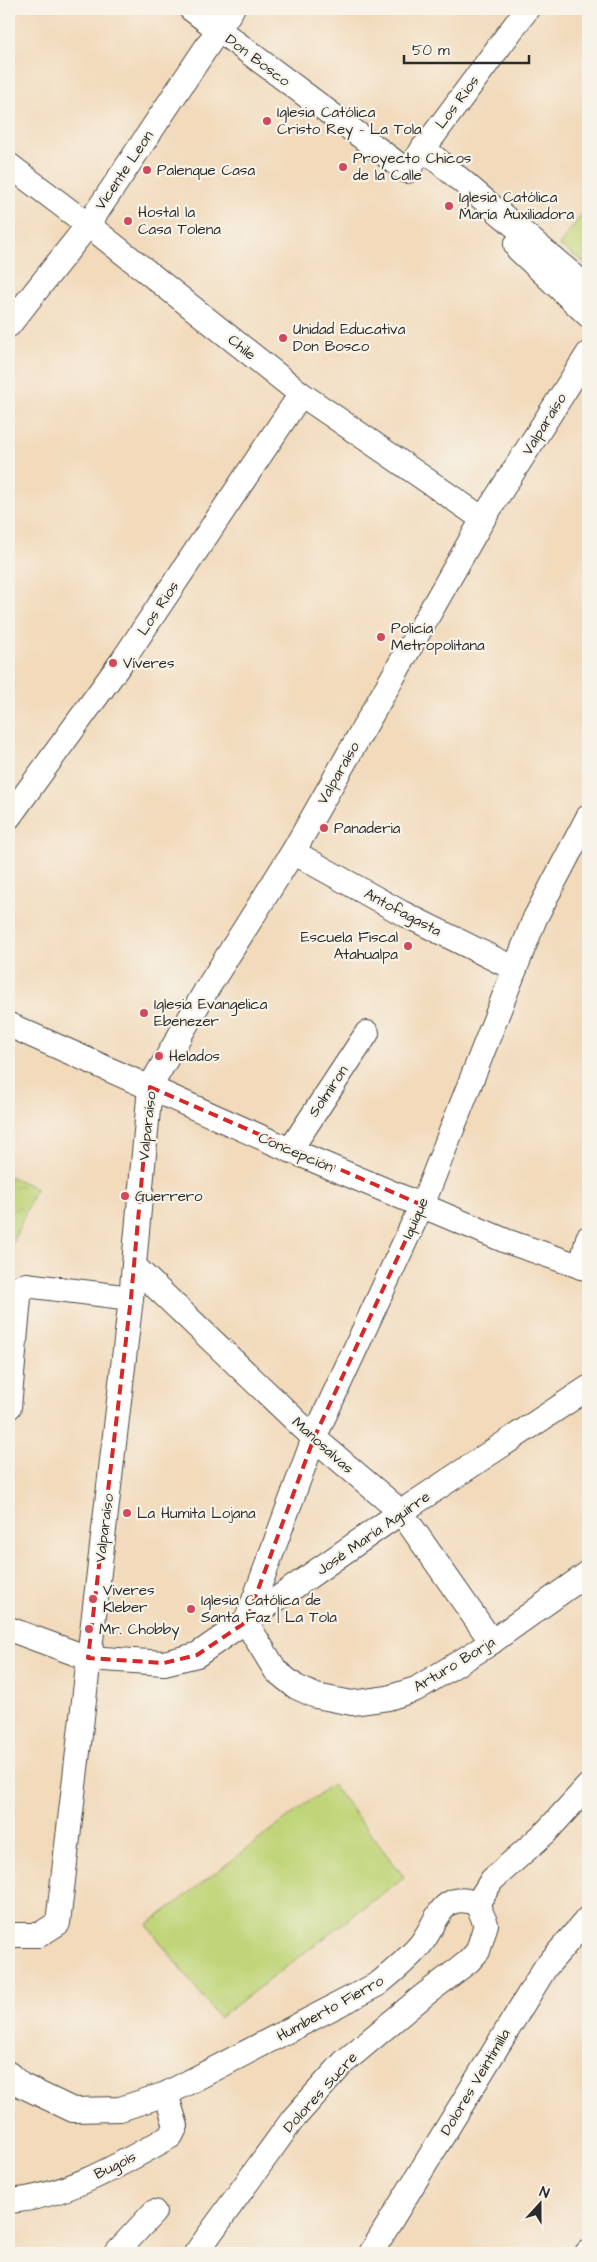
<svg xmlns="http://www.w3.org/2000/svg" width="597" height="2262" font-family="'Architects Daughter',sans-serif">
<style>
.grass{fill:#c0d579;stroke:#768052}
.park{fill:url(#park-crowns);stroke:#768052}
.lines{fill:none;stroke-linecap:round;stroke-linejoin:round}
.minor-casing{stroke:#494541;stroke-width:26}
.minor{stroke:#fff;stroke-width:24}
.marked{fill:none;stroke:#d62828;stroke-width:4;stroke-dasharray:10 6;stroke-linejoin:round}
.poi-dot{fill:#d1495b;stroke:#f7f3e8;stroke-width:2}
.labels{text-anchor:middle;stroke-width:4.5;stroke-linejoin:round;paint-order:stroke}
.street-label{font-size:15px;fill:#2b2b2b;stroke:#f7f3e8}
.poi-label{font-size:15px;fill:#2b2b2b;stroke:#f7f3e8;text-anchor:start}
</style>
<defs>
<pattern id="park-crowns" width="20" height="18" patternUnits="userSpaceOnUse" patternTransform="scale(1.25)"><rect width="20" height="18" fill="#c0d579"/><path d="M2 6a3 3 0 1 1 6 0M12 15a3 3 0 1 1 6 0" fill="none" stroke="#a5b769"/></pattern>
</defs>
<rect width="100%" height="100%" fill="#f7f3e8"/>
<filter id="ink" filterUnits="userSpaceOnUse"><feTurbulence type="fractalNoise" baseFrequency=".02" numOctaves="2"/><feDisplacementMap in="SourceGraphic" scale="10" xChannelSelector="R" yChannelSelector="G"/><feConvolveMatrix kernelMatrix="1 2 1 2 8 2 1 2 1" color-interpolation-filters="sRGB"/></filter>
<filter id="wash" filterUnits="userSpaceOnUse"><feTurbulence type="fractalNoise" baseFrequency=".0096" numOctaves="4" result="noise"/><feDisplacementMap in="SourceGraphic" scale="20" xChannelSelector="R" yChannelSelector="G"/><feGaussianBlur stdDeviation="1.12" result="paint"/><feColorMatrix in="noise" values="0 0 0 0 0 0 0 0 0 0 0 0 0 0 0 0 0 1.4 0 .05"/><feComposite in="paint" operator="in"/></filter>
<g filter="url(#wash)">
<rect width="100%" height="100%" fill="#f2dabb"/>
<g class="grass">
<path d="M 588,206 L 588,265 L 559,245 Z"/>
<path d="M 332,1784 L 404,1877 L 219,2018 L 147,1925 Z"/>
</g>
<path class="park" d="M 9,1176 L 36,1188 L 9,1251 Z"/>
</g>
<g filter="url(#ink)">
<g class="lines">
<defs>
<g id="minor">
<path d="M 191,9 L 407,171 L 527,9"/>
<path d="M 423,148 L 588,288"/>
<path d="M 9,165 L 92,228 L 301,394 L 483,519"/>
<path d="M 516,245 L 518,249 L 588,315"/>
<path d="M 9,325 L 88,225 L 232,9"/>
<path d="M 9,817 L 123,660 L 301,394"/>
<path d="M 588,817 L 535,918 L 425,1198 L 314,1438 L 246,1622 L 276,1671 L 296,1687 L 316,1696 L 352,1703 L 388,1698 L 416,1689 L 486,1646 L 588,1573"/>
<path d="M 293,852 L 402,913 L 515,969"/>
<path d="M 9,1025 L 290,1150 L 506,1241 L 588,1269"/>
<path d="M 290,1150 L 367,1033"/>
<path d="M 134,1266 L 314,1438 L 401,1512 L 492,1642"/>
<path d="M 581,1267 L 588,1238"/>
<path d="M 9,1407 L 20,1287 L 26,1285 L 131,1298"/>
<path d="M 9,1629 L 88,1658 L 164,1663 L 197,1655 L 401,1512 L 588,1388"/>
<path d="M 477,1904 L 492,1880 L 546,1832 L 588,1786"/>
<path d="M 9,1935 L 39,1935 L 58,1923 L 131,1298 L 150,1087 L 205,992 L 293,852 L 483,519 L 588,354"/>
<path d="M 9,2074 L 21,2085 L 73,2110 L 120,2109 L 166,2094 L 378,1984 C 394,1971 407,1960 420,1945 C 438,1923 440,1889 477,1904"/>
<path d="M 9,2201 C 66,2197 121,2164 171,2136 L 176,2126 L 166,2094"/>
<path d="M 116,2253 L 154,2212"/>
<path d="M 196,2253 L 293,2119 L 344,2062 L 423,1996 L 468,1962 L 478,1951 L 486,1924 L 477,1904"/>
<path d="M 371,2253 L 545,1968 L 588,1918"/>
<path d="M 587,2253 L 588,2252"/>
</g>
</defs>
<use href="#minor" class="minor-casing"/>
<use href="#minor" class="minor"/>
</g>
</g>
<path class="marked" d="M 150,1087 L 422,1205 L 314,1438 L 246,1622 L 197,1655 L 164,1663 L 88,1658 L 131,1298 Z"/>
<g class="poi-dot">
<circle cx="267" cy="121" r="5"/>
<circle cx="343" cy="167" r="5"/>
<circle cx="147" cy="170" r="5"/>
<circle cx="449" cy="206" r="5"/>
<circle cx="128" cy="221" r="5"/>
<circle cx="283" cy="338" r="5"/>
<circle cx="381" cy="637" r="5"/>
<circle cx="113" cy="663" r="5"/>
<circle cx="324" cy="828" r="5"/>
<circle cx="408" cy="946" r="5"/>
<circle cx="144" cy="1013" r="5"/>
<circle cx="159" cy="1056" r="5"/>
<circle cx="125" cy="1196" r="5"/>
<circle cx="127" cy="1513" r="5"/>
<circle cx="93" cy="1599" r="5"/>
<circle cx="191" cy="1609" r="5"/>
<circle cx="89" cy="1629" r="5"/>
</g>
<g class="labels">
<g class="street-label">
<text transform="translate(258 60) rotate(37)" y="5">Don Bosco</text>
<text transform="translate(457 102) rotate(-53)" y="5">Los Rios</text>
<text transform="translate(124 170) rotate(-56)" y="5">Vicente Leon</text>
<text transform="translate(242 347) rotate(39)" y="5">Chile</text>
<text transform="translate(544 424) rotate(-58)" y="5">Valparaíso</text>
<text transform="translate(158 608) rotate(-56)" y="5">Los Rios</text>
<text transform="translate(338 773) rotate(-60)" y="5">Valparaíso</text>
<text transform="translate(403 912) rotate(28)" y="5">Antofagasta</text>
<text transform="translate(328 1091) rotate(-56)" y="5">Solmiron</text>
<text transform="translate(147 1126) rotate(-84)" y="5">Valparaíso</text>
<text transform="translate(296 1152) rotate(23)" y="5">Concepción</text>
<text transform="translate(415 1218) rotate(-66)" y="5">Iquique</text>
<text transform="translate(323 1445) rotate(42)" y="5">Manosalvas</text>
<text transform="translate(104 1528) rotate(-83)" y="5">Valparaíso</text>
<text transform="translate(373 1533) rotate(-35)" y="5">José María Aguirre</text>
<text transform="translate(454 1664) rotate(-31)" y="5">Arturo Borja</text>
<text transform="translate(330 2008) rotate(-29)" y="5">Humberto Fierro</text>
<text transform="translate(475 2082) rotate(-59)" y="5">Dolores Veintimilla</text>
<text transform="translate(320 2092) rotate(-48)" y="5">Dolores Sucre</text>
<text transform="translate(115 2165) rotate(-26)" y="5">Bugois</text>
</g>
<g class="poi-label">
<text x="277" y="117">Iglesia Católica<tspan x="277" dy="17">Cristo Rey - La Tola</tspan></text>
<text x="353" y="163">Proyecto Chicos<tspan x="353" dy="17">de la Calle</tspan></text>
<text x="157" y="175">Palenque Casa</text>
<text x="459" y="202">Iglesia Católica<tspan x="459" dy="17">María Auxiliadora</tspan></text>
<text x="138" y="217">Hostal la<tspan x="138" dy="17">Casa Tolena</tspan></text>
<text x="293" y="334">Unidad Educativa<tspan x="293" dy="17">Don Bosco</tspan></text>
<text x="391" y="633">Policía<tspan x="391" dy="17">Metropolitana</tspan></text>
<text x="123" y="668">Víveres</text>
<text x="334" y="833">Panaderia</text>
<text x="398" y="942" text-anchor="end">Escuela Fiscal<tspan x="398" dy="17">Atahualpa</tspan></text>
<text x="154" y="1009">Iglesia Evangelica<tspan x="154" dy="17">Ebenezer</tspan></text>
<text x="169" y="1061">Helados</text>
<text x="135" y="1201">Guerrero</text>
<text x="137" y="1518">La Humita Lojana</text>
<text x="103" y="1595">Viveres<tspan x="103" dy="17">Kleber</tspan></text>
<text x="201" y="1605">Iglesia Católica de<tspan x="201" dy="17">Santa Faz | La Tola</tspan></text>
<text x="99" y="1634">Mr. Chobby</text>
</g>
</g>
<rect width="597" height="2262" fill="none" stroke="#f7f3e8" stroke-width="30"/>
<g transform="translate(540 2204) rotate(21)" stroke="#f7f3e8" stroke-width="4" paint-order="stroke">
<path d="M0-4L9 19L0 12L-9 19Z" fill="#2b2b2b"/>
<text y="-8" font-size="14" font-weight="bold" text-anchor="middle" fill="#2b2b2b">N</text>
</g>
<path d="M404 55v8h125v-8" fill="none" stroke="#2b2b2b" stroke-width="2.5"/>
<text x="412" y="55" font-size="15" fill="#2b2b2b" stroke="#f7f3e8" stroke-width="4" paint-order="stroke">50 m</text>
</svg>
